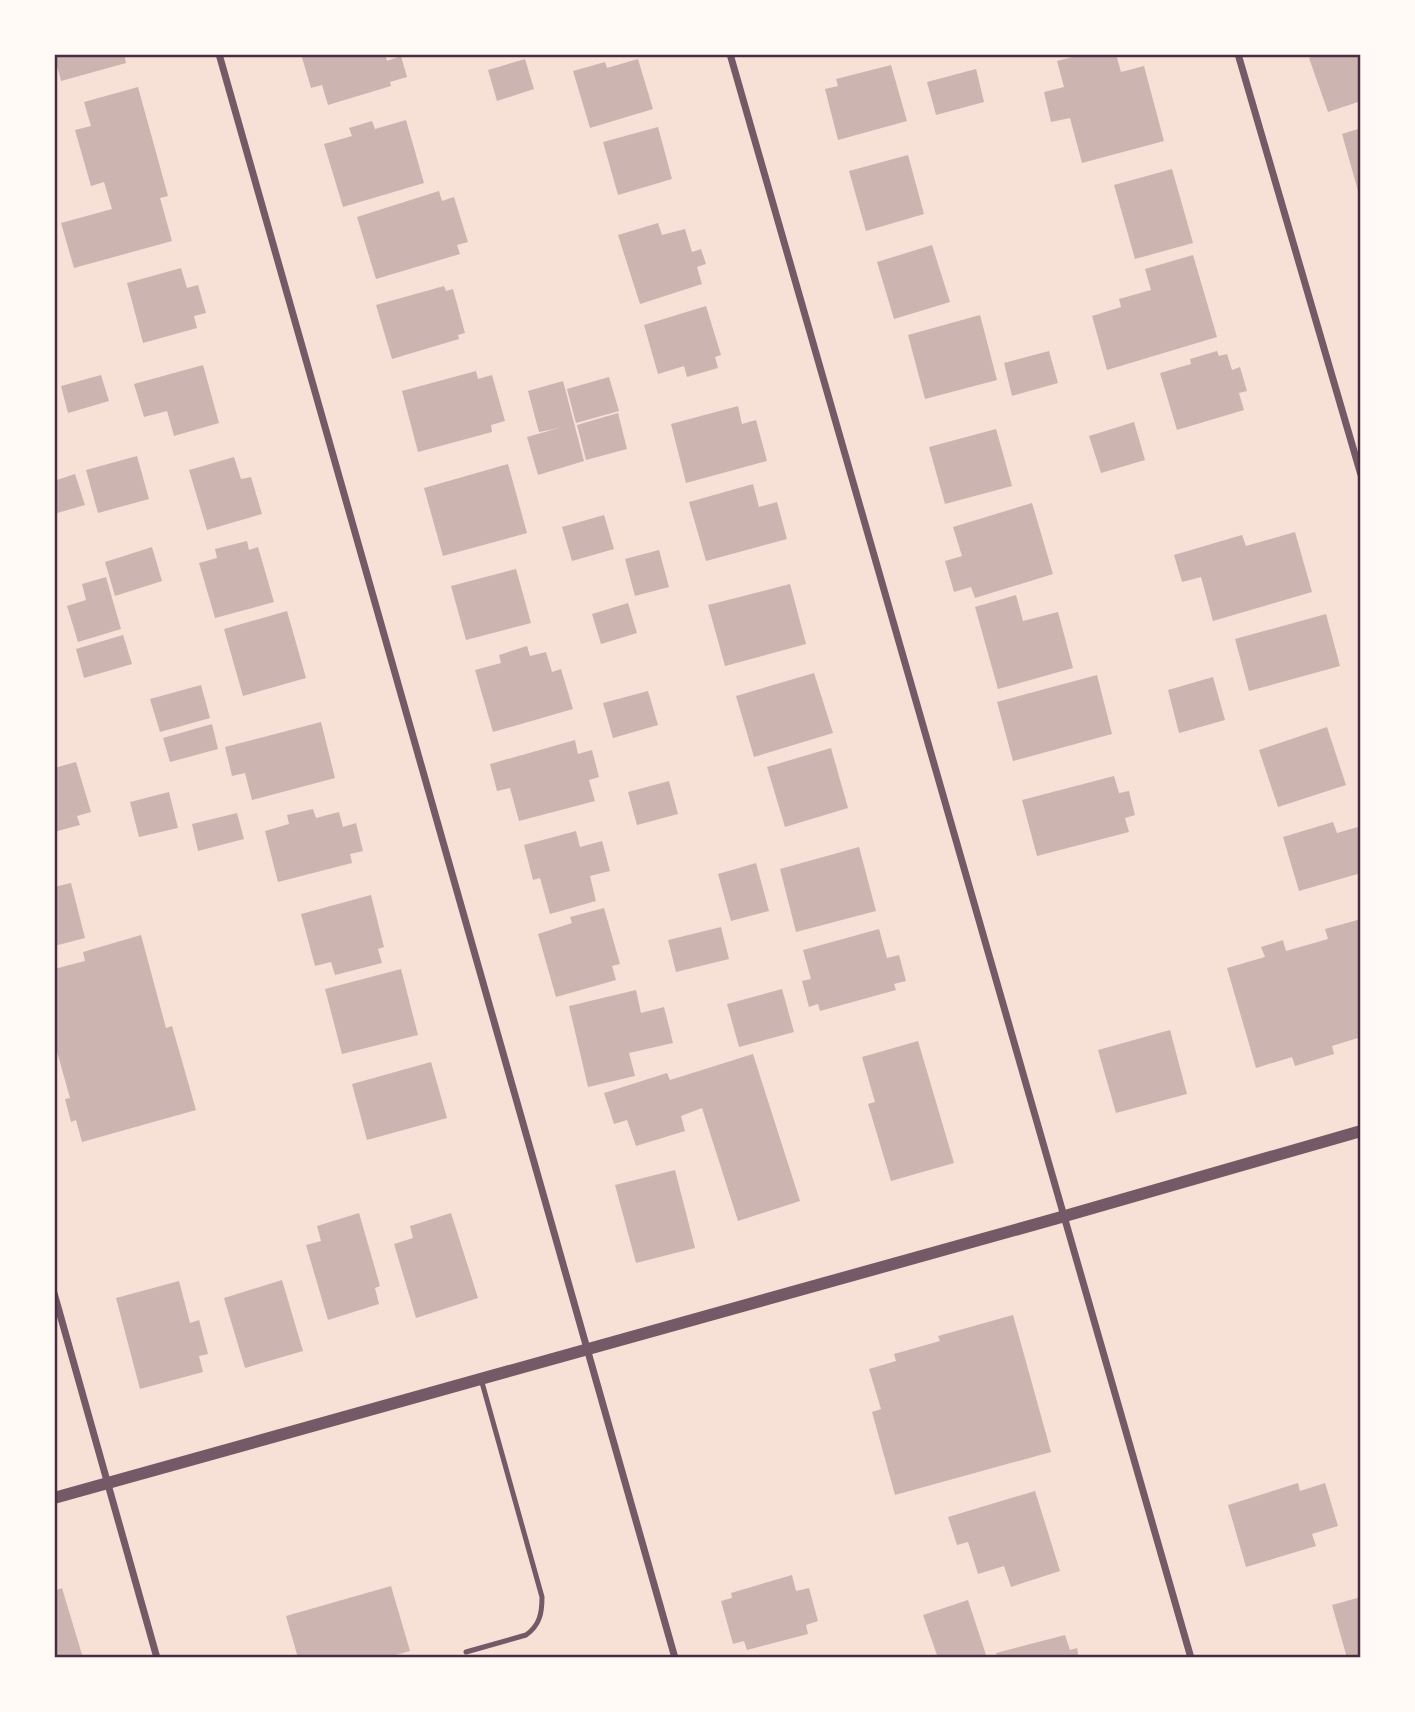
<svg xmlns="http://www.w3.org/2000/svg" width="1415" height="1712" font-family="'PT Sans Narrow',sans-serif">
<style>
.building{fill:#ccb4b1}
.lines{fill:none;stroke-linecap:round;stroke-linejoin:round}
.service{stroke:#755966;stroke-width:5}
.minor{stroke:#755966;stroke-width:7}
.tertiary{stroke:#755966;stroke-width:12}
.neatline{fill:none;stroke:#4a2c40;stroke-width:2.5}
</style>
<rect width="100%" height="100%" fill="#f7e1d7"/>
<g class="building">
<path d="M 54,54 L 124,54 L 126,63 L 61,81 Z"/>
<path d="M 301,54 L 385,54 L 387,61 L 401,56 L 407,77 L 390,82 L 391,86 L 328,105 L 322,85 L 311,88 Z"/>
<path d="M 1084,54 L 1116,54 L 1121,72 L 1144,66 L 1164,141 L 1082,163 L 1070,118 L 1051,122 L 1044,92 L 1064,87 L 1057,61 Z"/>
<path d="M 1320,54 L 1361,54 L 1361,101 L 1328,112 L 1309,58 Z"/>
<path d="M 525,59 L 534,89 L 497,101 L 488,70 Z"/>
<path d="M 638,59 L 653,109 L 590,128 L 573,71 L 605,62 L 607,68 Z"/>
<path d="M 891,65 L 907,121 L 838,140 L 825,89 L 838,86 L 836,79 Z"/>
<path d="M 976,69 L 984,102 L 936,115 L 927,82 Z"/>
<path d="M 138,87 L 168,196 L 160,198 L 172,241 L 74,268 L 61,223 L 112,209 L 104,182 L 91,186 L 75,130 L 91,126 L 84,102 Z"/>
<path d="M 406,120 L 424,183 L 343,207 L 324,144 L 352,136 L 349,128 L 372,121 L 375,129 Z"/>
<path d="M 658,127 L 672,179 L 618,195 L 603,142 Z"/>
<path d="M 1361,128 L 1361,198 L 1360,198 L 1342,134 Z"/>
<path d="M 908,155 L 924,214 L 866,231 L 849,171 Z"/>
<path d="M 1172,169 L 1193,243 L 1135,259 L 1114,185 Z"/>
<path d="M 439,191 L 442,201 L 454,197 L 468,242 L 457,245 L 460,254 L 376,279 L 357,217 Z"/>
<path d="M 658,223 L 662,235 L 685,229 L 692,252 L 701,249 L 706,264 L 697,267 L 702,284 L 640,304 L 618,235 Z"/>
<path d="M 932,245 L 950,302 L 894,319 L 877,262 Z"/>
<path d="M 1193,255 L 1217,337 L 1107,370 L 1092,316 L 1121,307 L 1119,299 L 1151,290 L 1145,269 Z"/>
<path d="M 181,268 L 187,288 L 198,285 L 206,313 L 194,316 L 197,328 L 143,343 L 127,283 Z"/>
<path d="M 444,286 L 446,291 L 453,289 L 465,333 L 458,335 L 459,339 L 392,359 L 376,305 Z"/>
<path d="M 706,306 L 721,355 L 715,357 L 718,368 L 687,377 L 684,366 L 658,374 L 644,325 Z"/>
<path d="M 980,315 L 997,380 L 925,399 L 908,335 Z"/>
<path d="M 1049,351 L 1058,383 L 1012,396 L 1004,363 Z"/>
<path d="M 1217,351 L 1219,356 L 1227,354 L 1232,370 L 1240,367 L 1247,391 L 1239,393 L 1244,410 L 1177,430 L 1160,373 L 1191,364 L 1190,359 Z"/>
<path d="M 203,365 L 219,423 L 174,436 L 167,411 L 144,417 L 134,384 Z"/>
<path d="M 476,371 L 478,379 L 492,375 L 505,421 L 491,425 L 492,432 L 418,452 L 402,391 Z"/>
<path d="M 101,375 L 109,401 L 68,413 L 61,386 Z"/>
<path d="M 609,377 L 619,411 L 576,423 L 567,389 Z"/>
<path d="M 563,381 L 584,461 L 538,475 L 527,437 L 559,428 L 539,432 L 528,391 Z"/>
<path d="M 738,406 L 742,424 L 756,420 L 767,461 L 686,483 L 671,424 Z"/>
<path d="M 618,413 L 627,449 L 586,460 L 577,425 Z"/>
<path d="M 1134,422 L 1145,460 L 1101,473 L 1089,436 Z"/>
<path d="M 996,429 L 1012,486 L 945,504 L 929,447 Z"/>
<path d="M 137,456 L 149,499 L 98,513 L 86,470 Z"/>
<path d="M 234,457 L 241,479 L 251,477 L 262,514 L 207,530 L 189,470 Z"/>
<path d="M 508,464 L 527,533 L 443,556 L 424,488 Z"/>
<path d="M 75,474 L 85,505 L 54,514 L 54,481 Z"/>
<path d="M 753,484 L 759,507 L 777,502 L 787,539 L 706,561 L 689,502 Z"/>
<path d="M 1032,503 L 1053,574 L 975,598 L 971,587 L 954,592 L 945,561 L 962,556 L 953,527 Z"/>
<path d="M 604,515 L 614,549 L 572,561 L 562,527 Z"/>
<path d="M 1295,532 L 1312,592 L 1213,621 L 1201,577 L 1182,582 L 1174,555 L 1242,535 L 1246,546 Z"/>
<path d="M 247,541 L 249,550 L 258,547 L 274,602 L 215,618 L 199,563 L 217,558 L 215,549 Z"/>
<path d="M 152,547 L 162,581 L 115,596 L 105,562 Z"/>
<path d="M 659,550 L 669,587 L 635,596 L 625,559 Z"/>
<path d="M 516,569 L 531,623 L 466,640 L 451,586 Z"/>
<path d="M 106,577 L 121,629 L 78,642 L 67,606 L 86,600 L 82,584 Z"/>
<path d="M 790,584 L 806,644 L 725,666 L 708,605 Z"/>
<path d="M 1016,595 L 1023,621 L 1058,612 L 1073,668 L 998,689 L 975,607 Z"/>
<path d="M 628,603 L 637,633 L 601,644 L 592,614 Z"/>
<path d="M 287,611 L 306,678 L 243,696 L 224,629 Z"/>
<path d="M 1326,614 L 1340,666 L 1249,691 L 1235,639 Z"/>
<path d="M 123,635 L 132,664 L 84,678 L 76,649 Z"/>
<path d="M 527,646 L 530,656 L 546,652 L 552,672 L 561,669 L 573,709 L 493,732 L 475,670 L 501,663 L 499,655 Z"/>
<path d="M 814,673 L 833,733 L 754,757 L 736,696 Z"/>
<path d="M 1097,675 L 1112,734 L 1013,761 L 997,702 Z"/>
<path d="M 1213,677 L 1225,720 L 1179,733 L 1168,690 Z"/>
<path d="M 201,685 L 210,718 L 160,732 L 150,699 Z"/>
<path d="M 648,691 L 658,725 L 613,738 L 603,703 Z"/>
<path d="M 321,722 L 335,778 L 252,800 L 245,773 L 232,776 L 225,747 Z"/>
<path d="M 212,724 L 218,749 L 170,762 L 163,738 Z"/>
<path d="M 1327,727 L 1346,785 L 1278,807 L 1259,750 Z"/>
<path d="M 575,740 L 578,754 L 592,750 L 599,777 L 589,780 L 595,801 L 519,821 L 510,788 L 497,791 L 490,764 Z"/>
<path d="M 831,748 L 848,808 L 785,827 L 767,767 Z"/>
<path d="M 76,762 L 91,812 L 77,816 L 80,825 L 54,832 L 54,768 Z"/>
<path d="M 1114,776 L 1119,793 L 1129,791 L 1135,815 L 1125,818 L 1129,832 L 1037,856 L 1022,800 Z"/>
<path d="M 669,781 L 678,814 L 637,825 L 628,792 Z"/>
<path d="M 169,792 L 178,828 L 139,837 L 130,802 Z"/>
<path d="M 313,809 L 316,818 L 339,812 L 343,827 L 356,823 L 363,851 L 350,854 L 352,863 L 278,882 L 265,831 L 289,824 L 287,815 Z"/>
<path d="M 237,813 L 244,839 L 198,851 L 192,824 Z"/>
<path d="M 1333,822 L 1337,833 L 1361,826 L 1361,873 L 1299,891 L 1283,837 Z"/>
<path d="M 576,831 L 580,847 L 602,841 L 610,871 L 590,876 L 596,901 L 550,914 L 540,878 L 533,880 L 524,845 Z"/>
<path d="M 859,847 L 876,911 L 796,932 L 780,869 Z"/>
<path d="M 756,863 L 769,911 L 731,921 L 718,874 Z"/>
<path d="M 71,883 L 85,938 L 54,946 L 54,887 Z"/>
<path d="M 371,895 L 384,947 L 378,949 L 382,963 L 335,975 L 331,962 L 315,966 L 301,914 Z"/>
<path d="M 604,908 L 620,964 L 612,966 L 616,980 L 556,997 L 538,934 L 572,923 L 570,917 Z"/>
<path d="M 1361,919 L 1361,1037 L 1332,1046 L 1334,1054 L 1295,1066 L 1292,1057 L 1256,1068 L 1227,968 L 1265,957 L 1261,947 L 1283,940 L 1286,951 L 1328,939 L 1325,929 Z"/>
<path d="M 721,927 L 729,959 L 676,972 L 668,940 Z"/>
<path d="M 879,929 L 887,958 L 899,955 L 906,981 L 894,984 L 896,990 L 820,1011 L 818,1004 L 809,1007 L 802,981 L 811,979 L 803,950 Z"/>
<path d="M 141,935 L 166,1028 L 172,1026 L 196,1110 L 82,1142 L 76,1120 L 71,1122 L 65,1099 L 70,1098 L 54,1041 L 54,969 L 85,961 L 83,952 Z"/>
<path d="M 401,969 L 418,1035 L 342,1054 L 325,989 Z"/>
<path d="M 782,989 L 794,1032 L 739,1047 L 727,1004 Z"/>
<path d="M 636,990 L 641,1013 L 664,1007 L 673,1043 L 629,1053 L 635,1076 L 588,1087 L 569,1006 Z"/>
<path d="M 1170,1030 L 1187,1094 L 1116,1113 L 1098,1050 Z"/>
<path d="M 918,1041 L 954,1163 L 891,1181 L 868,1104 L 875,1102 L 862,1057 Z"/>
<path d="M 753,1054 L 800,1201 L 738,1221 L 702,1108 L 681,1116 L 685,1131 L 636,1146 L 627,1120 L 614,1124 L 604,1093 L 667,1073 L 670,1080 Z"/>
<path d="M 431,1062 L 447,1118 L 367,1140 L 352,1084 Z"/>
<path d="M 675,1170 L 695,1248 L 636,1263 L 615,1185 Z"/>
<path d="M 359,1213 L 380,1286 L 375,1288 L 379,1304 L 328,1320 L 306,1245 L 321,1241 L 317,1226 Z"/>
<path d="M 451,1213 L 478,1298 L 416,1318 L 394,1244 L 413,1238 L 410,1226 Z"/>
<path d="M 282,1280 L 303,1351 L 245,1368 L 224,1298 Z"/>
<path d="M 179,1281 L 190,1323 L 199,1320 L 208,1354 L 199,1356 L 203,1372 L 140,1389 L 116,1298 Z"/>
<path d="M 1013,1315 L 1051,1452 L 895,1495 L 872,1412 L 881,1409 L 869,1369 L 896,1361 L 894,1354 L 940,1341 L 938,1336 Z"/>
<path d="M 1298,1483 L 1300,1491 L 1325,1483 L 1338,1526 L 1312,1534 L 1316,1546 L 1246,1567 L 1228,1505 Z"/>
<path d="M 1035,1491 L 1060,1571 L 1011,1587 L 1004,1566 L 978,1574 L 968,1542 L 957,1545 L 948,1517 Z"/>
<path d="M 792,1575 L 796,1591 L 809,1588 L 818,1621 L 806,1625 L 808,1634 L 747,1650 L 744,1641 L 733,1644 L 721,1601 L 732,1598 L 731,1593 Z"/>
<path d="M 391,1586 L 410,1651 L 385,1658 L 298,1658 L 286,1616 Z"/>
<path d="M 62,1588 L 83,1658 L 54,1658 L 54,1591 Z"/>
<path d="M 1361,1597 L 1361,1658 L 1347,1658 L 1332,1605 Z"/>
<path d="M 968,1600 L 987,1658 L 938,1658 L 923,1615 Z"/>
<path d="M 1065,1635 L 1070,1650 L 1077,1648 L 1079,1658 L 997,1658 L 996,1653 Z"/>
</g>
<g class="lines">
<path class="service" d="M 466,1652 L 526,1635 C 540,1625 542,1613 542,1597 L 481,1379"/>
<g class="minor">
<path d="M 219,54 L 675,1658"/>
<path d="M 730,54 L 1191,1658"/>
<path d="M 1238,54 L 1361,475"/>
<path d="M 54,1293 L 157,1658"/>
</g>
<path class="tertiary" d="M 54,1498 L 1065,1216 L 1361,1131"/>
</g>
<rect width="1415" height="1712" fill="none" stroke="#fffaf5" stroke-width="112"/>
<rect x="56" y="56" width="1303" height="1600" class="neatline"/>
</svg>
